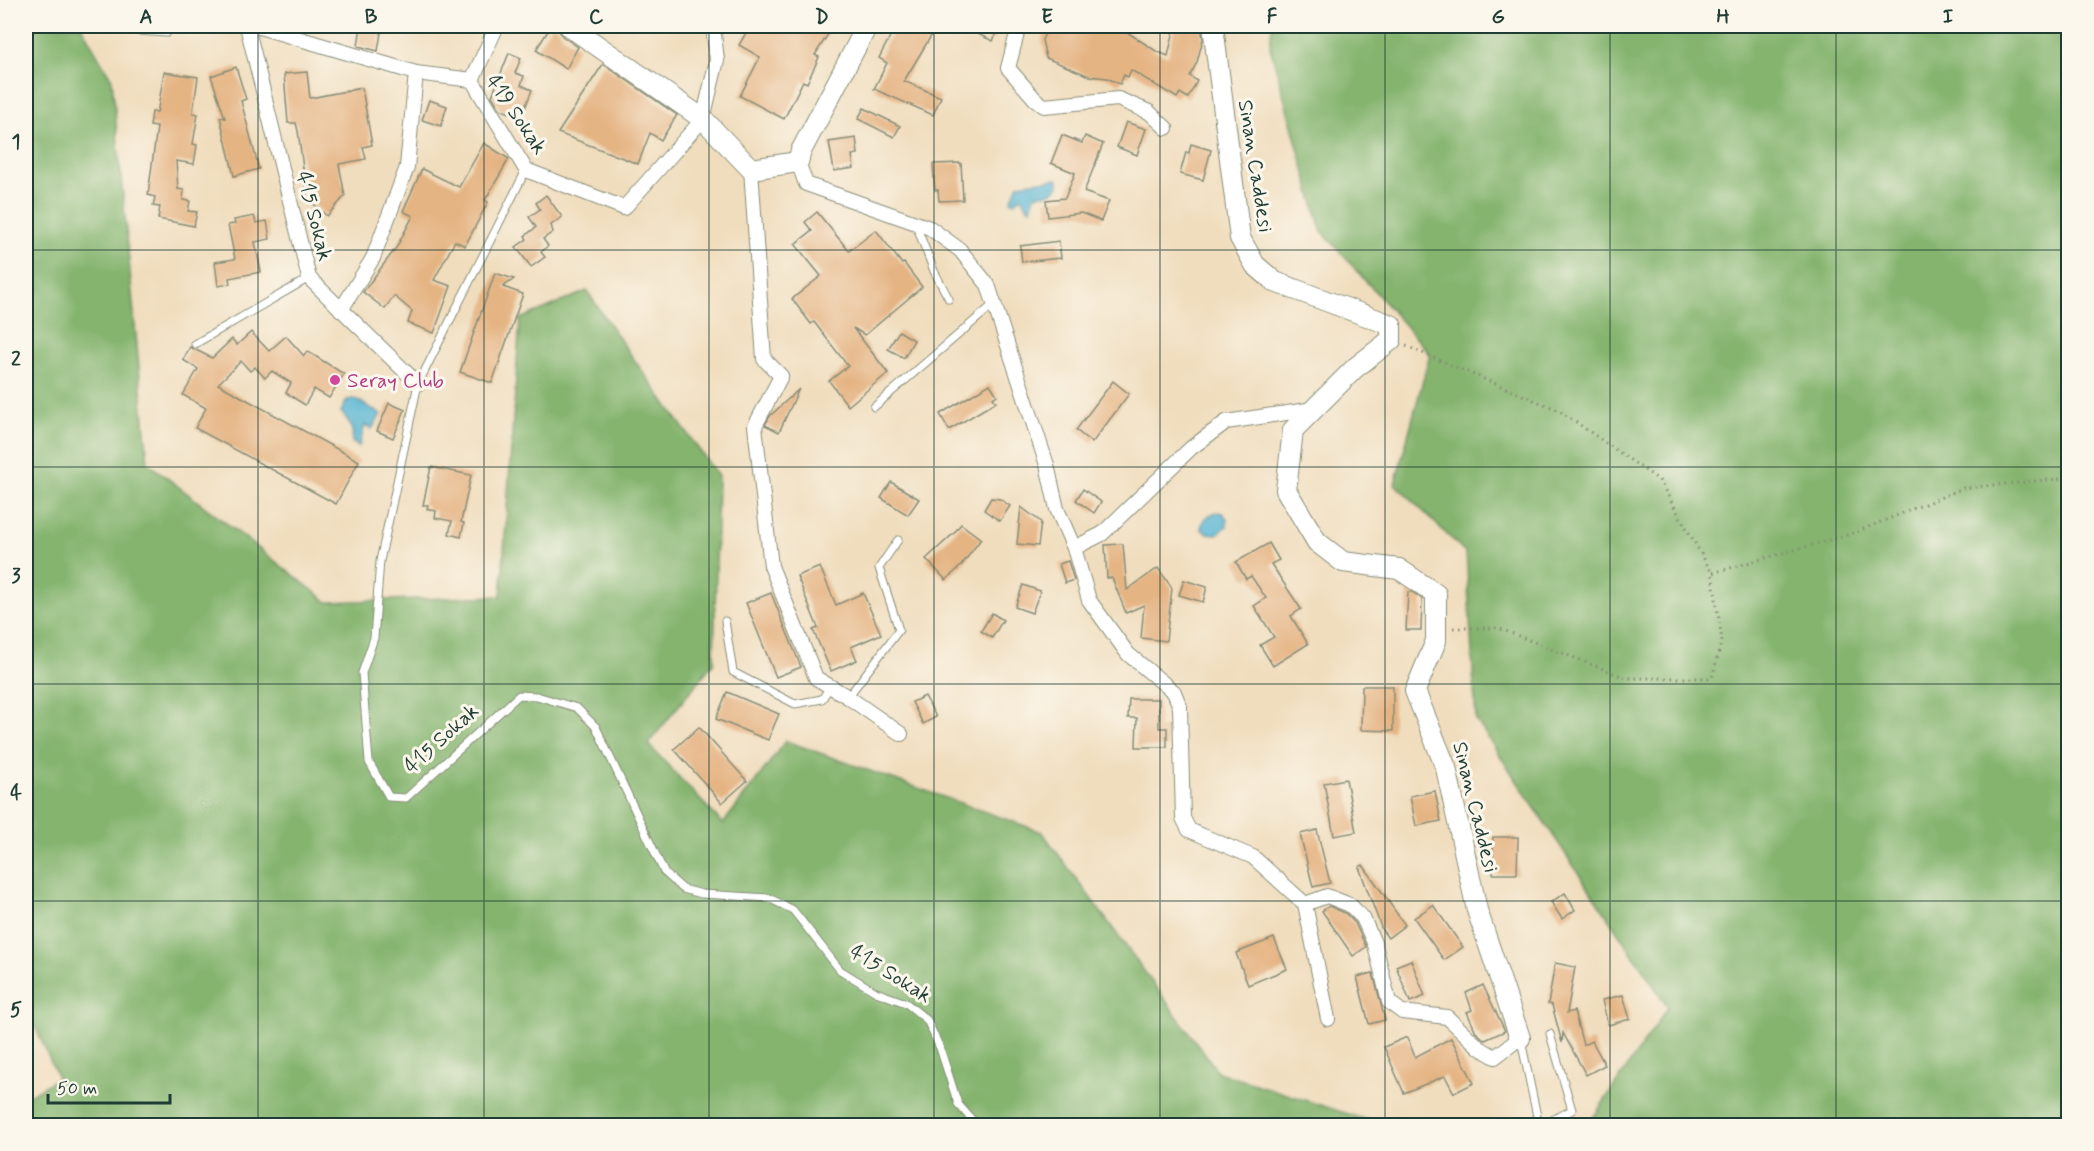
<svg xmlns="http://www.w3.org/2000/svg" width="2094" height="1151" font-family="Mynerve,sans-serif">
<style>
.forest{fill:#84b46e;stroke:#527851;stroke-width:1.5}
.water{fill:#54b4d2;stroke:#3a7883;stroke-width:1.5}
.building{fill:#e5b483}
.lines{fill:none;stroke-linecap:round;stroke-linejoin:round}
.lane-casing{stroke:#888d78;stroke-width:9}
.street-casing{stroke:#888d78;stroke-width:16}
.secondary-casing{stroke:#888d78;stroke-width:22}
.path{stroke:#888d78;stroke-width:3;stroke-dasharray:1.5 4.5;stroke-linecap:butt}
.lane{stroke:#fff;stroke-width:7}
.street{stroke:#fff;stroke-width:14}
.secondary{stroke:#fff;stroke-width:20}
.grid{fill:none;stroke:#1f3d34;stroke-width:1.5;stroke-opacity:0.55}
.hotel-dot{fill:#d1479c;stroke:#fbf7ec;stroke-width:2}
.labels{text-anchor:middle;stroke-width:6;stroke-linejoin:round;paint-order:stroke}
.street-label{font-size:21px;fill:#1f3d34;stroke:#fbf7ec}
.hotel-label{font-size:21px;fill:#b23c85;stroke:#fbf7ec;text-anchor:start}
.neatline{fill:none;stroke:#1f3d34;stroke-width:2}
.grid-label{font-size:20px;text-anchor:middle;font-weight:bold;fill:#1f3d34}
</style>
<rect width="100%" height="100%" fill="#fbf7ec"/>
<filter id="ink" filterUnits="userSpaceOnUse"><feTurbulence type="fractalNoise" baseFrequency=".0167" numOctaves="2"/><feDisplacementMap in="SourceGraphic" scale="12" xChannelSelector="R" yChannelSelector="G"/><feConvolveMatrix kernelMatrix="1 2 1 2 8 2 1 2 1" color-interpolation-filters="sRGB"/></filter>
<filter id="wash" filterUnits="userSpaceOnUse"><feTurbulence type="fractalNoise" baseFrequency=".008" numOctaves="4" result="noise"/><feDisplacementMap in="SourceGraphic" scale="24" xChannelSelector="R" yChannelSelector="G"/><feGaussianBlur stdDeviation="1.35" result="paint"/><feColorMatrix in="noise" values="0 0 0 0 0 0 0 0 0 0 0 0 0 0 0 0 0 1.4 0 .05"/><feComposite in="paint" operator="in"/></filter>
<g filter="url(#wash)">
<rect width="100%" height="100%" fill="#f0ddbd"/>
<g class="forest">
<path d="M 26,26 L 81,26 L 112,80 L 148,463 L 328,602 L 501,596 L 520,319 L 587,291 L 625,347 L 718,476 L 714,662 L 648,744 L 723,824 L 786,741 L 1042,832 L 1218,1072 L 1382,1125 L 26,1126 L 26,1097 L 58,1078 L 26,1006 Z"/>
<path d="M 1272,26 L 2068,26 L 2068,1125 L 1588,1125 L 1668,1007 L 1476,720 L 1466,553 L 1395,484 L 1430,354 L 1321,230 L 1270,47 Z"/>
</g>
<g class="water">
<path d="M 1056,179 L 1058,180 L 1059,186 L 1051,193 L 1035,195 L 1031,209 L 1028,208 L 1023,199 L 1019,198 L 1014,203 L 1011,201 L 1018,184 Z"/>
<path d="M 355,399 L 381,414 L 372,429 L 365,425 L 359,446 L 352,442 C 354,428 350,422 341,412 L 347,400 Z"/>
<path d="M 1217,512 L 1223,513 L 1227,519 L 1227,526 L 1217,534 L 1207,533 L 1201,529 C 1202,519 1208,515 1217,512 Z"/>
</g>
<g id="blocks">
<g class="building">
<path d="M 361,26 L 382,26 L 378,51 L 358,46 Z"/>
<path d="M 551,26 L 558,28 L 562,36 L 578,47 L 566,69 L 536,50 Z"/>
<path d="M 750,26 L 833,26 L 815,55 L 819,57 L 807,83 L 803,81 L 784,119 L 740,96 L 760,57 L 739,45 Z"/>
<path d="M 901,26 L 937,26 L 904,81 L 941,97 L 933,115 L 874,89 L 887,63 L 879,58 L 893,31 L 897,33 Z"/>
<path d="M 960,26 L 1000,26 L 993,41 Z"/>
<path d="M 1048,26 L 1118,26 L 1156,51 L 1168,56 L 1175,26 L 1201,26 L 1203,39 L 1197,62 L 1190,76 L 1197,81 L 1188,98 L 1180,93 L 1177,98 L 1131,70 L 1128,77 L 1124,75 L 1120,84 L 1107,78 L 1089,76 L 1046,58 L 1042,40 Z"/>
<path d="M 509,53 L 521,58 L 515,73 L 524,76 L 521,85 L 532,90 L 521,118 L 500,109 L 492,96 Z"/>
<path d="M 603,64 L 677,115 L 661,140 L 650,133 L 638,164 L 558,133 Z"/>
<path d="M 236,67 L 246,99 L 241,101 L 259,169 L 234,176 L 220,117 L 225,118 L 211,76 Z"/>
<path d="M 164,72 L 198,77 L 193,113 L 198,114 L 193,144 L 197,145 L 194,164 L 176,161 L 178,189 L 184,190 L 183,200 L 190,201 L 188,211 L 197,212 L 194,226 L 158,219 L 160,207 L 153,206 L 155,197 L 148,195 L 157,127 L 150,126 L 152,112 L 157,112 L 158,108 Z"/>
<path d="M 307,72 L 310,98 L 362,88 L 372,145 L 363,147 L 366,159 L 339,164 L 345,196 L 327,216 L 307,198 L 298,131 L 296,123 L 288,123 L 284,74 Z"/>
<path d="M 429,100 L 447,106 L 441,126 L 422,120 Z"/>
<path d="M 864,108 L 900,126 L 894,137 L 858,119 Z"/>
<path d="M 1126,122 L 1146,129 L 1137,155 L 1117,147 Z"/>
<path d="M 1062,135 L 1082,143 L 1085,136 L 1103,144 L 1084,192 L 1109,201 L 1101,221 L 1081,213 L 1048,217 L 1046,200 L 1065,198 L 1075,173 L 1051,163 Z"/>
<path d="M 856,138 L 858,154 L 852,155 L 854,168 L 834,171 L 829,142 Z"/>
<path d="M 484,143 L 509,159 L 485,200 L 488,202 L 465,246 L 455,241 L 434,280 L 451,286 L 434,333 L 408,323 L 412,311 L 394,296 L 385,309 L 363,292 L 396,248 L 413,216 L 403,211 L 422,169 L 459,187 Z"/>
<path d="M 1191,144 L 1211,150 L 1203,180 L 1180,174 L 1186,152 L 1189,153 Z"/>
<path d="M 961,163 L 963,200 L 939,201 L 938,190 L 935,190 L 933,164 Z"/>
<path d="M 546,195 L 562,217 L 551,225 L 553,232 L 543,239 L 548,246 L 541,252 L 545,257 L 531,267 L 516,247 L 527,239 L 525,236 L 536,227 L 529,217 L 540,209 L 536,203 Z"/>
<path d="M 817,212 L 849,251 L 876,230 L 902,264 L 904,263 L 922,287 L 865,335 L 853,328 L 888,373 L 848,406 L 829,381 L 848,366 L 814,322 L 811,324 L 792,299 L 821,276 L 795,244 L 812,231 L 805,222 Z"/>
<path d="M 254,216 L 256,223 L 267,221 L 270,239 L 255,242 L 261,272 L 229,278 L 230,284 L 218,286 L 215,262 L 235,259 L 228,225 L 235,224 L 234,220 Z"/>
<path d="M 1059,241 L 1061,258 L 1022,262 L 1020,246 Z"/>
<path d="M 495,273 L 514,279 L 503,287 L 523,294 L 492,383 L 460,372 Z"/>
<path d="M 899,331 L 914,340 L 904,358 L 888,349 Z"/>
<path d="M 251,332 L 269,351 L 286,336 L 304,356 L 307,351 L 344,374 L 329,398 L 314,389 L 305,405 L 286,393 L 291,383 L 272,371 L 265,378 L 255,367 L 250,371 L 241,361 L 218,384 L 359,461 L 336,504 L 195,428 L 206,408 L 183,395 L 198,369 L 183,360 L 190,347 L 212,358 L 232,339 L 237,345 Z"/>
<path d="M 1113,381 L 1129,394 L 1092,443 L 1076,430 Z"/>
<path d="M 990,384 L 997,395 L 993,398 L 996,402 L 949,430 L 940,414 Z"/>
<path d="M 799,389 L 779,432 L 765,425 L 770,416 Z"/>
<path d="M 389,403 L 405,410 L 393,438 L 377,431 Z"/>
<path d="M 431,467 L 471,475 L 461,522 L 464,523 L 461,537 L 449,534 L 452,521 L 435,518 L 436,511 L 427,509 L 428,505 L 423,505 Z"/>
<path d="M 891,482 L 919,499 L 908,515 L 881,498 Z"/>
<path d="M 1083,489 L 1101,502 L 1094,513 L 1076,500 Z"/>
<path d="M 991,498 L 1000,499 L 1010,506 L 1000,521 L 984,510 Z"/>
<path d="M 1021,507 L 1041,522 L 1038,546 L 1017,544 Z"/>
<path d="M 961,524 L 981,539 L 961,566 L 946,580 L 926,559 L 954,533 Z"/>
<path d="M 1269,543 L 1279,560 L 1271,564 L 1301,609 L 1291,616 L 1308,644 L 1273,666 L 1260,645 L 1274,637 L 1254,606 L 1266,598 L 1251,576 L 1246,579 L 1236,562 Z"/>
<path d="M 1123,544 L 1127,590 L 1158,568 L 1172,588 L 1166,641 L 1141,638 L 1144,605 L 1126,613 L 1112,578 L 1107,578 L 1105,545 Z"/>
<path d="M 1068,561 L 1074,580 L 1065,583 L 1059,564 Z"/>
<path d="M 820,567 L 836,605 L 863,593 L 881,634 L 851,647 L 857,660 L 831,671 L 813,630 L 818,628 L 797,576 Z"/>
<path d="M 1184,580 L 1207,587 L 1203,602 L 1179,595 Z"/>
<path d="M 1023,585 L 1040,591 L 1032,613 L 1015,607 Z"/>
<path d="M 1408,592 L 1412,592 L 1422,599 L 1421,630 L 1406,630 Z"/>
<path d="M 771,593 L 801,667 L 776,677 L 746,603 Z"/>
<path d="M 992,613 L 1003,620 L 992,638 L 981,631 Z"/>
<path d="M 1362,686 L 1393,686 L 1393,731 L 1361,730 Z"/>
<path d="M 727,692 L 779,714 L 768,740 L 716,719 Z"/>
<path d="M 925,696 L 936,717 L 923,724 L 912,702 Z"/>
<path d="M 1129,699 L 1159,699 L 1159,728 L 1167,728 L 1167,747 L 1136,747 L 1137,718 L 1128,718 Z"/>
<path d="M 699,727 L 747,781 L 722,803 L 674,749 Z"/>
<path d="M 1346,779 L 1356,832 L 1334,836 L 1324,783 Z"/>
<path d="M 1435,791 L 1441,821 L 1416,826 L 1410,796 Z"/>
<path d="M 1317,830 L 1330,883 L 1313,887 L 1300,834 Z"/>
<path d="M 1493,837 L 1518,837 L 1517,874 L 1493,874 Z"/>
<path d="M 1363,865 L 1405,925 L 1388,938 L 1382,930 L 1359,867 Z"/>
<path d="M 1565,893 L 1575,910 L 1562,919 L 1551,902 Z"/>
<path d="M 1433,905 L 1463,947 L 1444,960 L 1414,918 Z"/>
<path d="M 1329,906 L 1345,913 L 1355,923 L 1366,947 L 1353,956 L 1322,911 Z"/>
<path d="M 1274,938 L 1287,969 L 1248,985 L 1236,953 Z"/>
<path d="M 1411,960 L 1425,996 L 1410,1002 L 1396,966 Z"/>
<path d="M 1555,963 L 1575,967 L 1567,1013 L 1574,1011 L 1583,1045 L 1592,1041 L 1605,1065 L 1586,1075 L 1563,1033 L 1562,1043 L 1552,1005 L 1548,1004 Z"/>
<path d="M 1373,973 L 1385,1020 L 1369,1024 L 1357,977 Z"/>
<path d="M 1483,985 L 1505,1031 L 1485,1040 L 1476,1032 L 1467,1012 L 1472,1010 L 1466,993 Z"/>
<path d="M 1623,995 L 1630,1019 L 1608,1025 L 1602,1000 Z"/>
<path d="M 1407,1037 L 1415,1057 L 1451,1038 L 1474,1083 L 1454,1093 L 1445,1076 L 1404,1093 L 1384,1047 Z"/>
</g>
</g>
</g>
<g filter="url(#ink)">
<use href="#blocks" fill-opacity="0" stroke="#888d78" stroke-width="1.5"/>
<g class="lines">
<defs>
<g id="lane">
<path d="M 133,26 L 138,31 L 167,33 L 172,26"/>
<path d="M 526,170 L 418,384 L 380,561 L 374,638 L 362,673 L 369,762 L 389,797 L 406,798 L 519,695 L 537,696 L 577,708 L 596,727 L 664,872 L 683,889 L 702,894 L 769,898 L 793,910 L 840,970 L 876,992 L 906,1003 L 927,1020 L 940,1048 L 958,1104 L 974,1122 L 987,1126"/>
<path d="M 916,225 L 934,271 L 949,299"/>
<path d="M 195,344 L 309,278"/>
<path d="M 874,407 L 994,304"/>
<path d="M 725,621 L 733,672 L 795,704 L 822,699 L 830,687"/>
<path d="M 848,697 L 899,630 L 879,568 L 898,540"/>
<path d="M 1521,1040 L 1539,1126"/>
<path d="M 1540,1126 L 1572,1110 L 1550,1034"/>
</g>
<g id="street">
<path d="M 247,26 L 309,278 L 418,384"/>
<path d="M 256,26 L 416,73 L 472,80 L 526,170 L 624,208 L 703,119 L 717,60 L 713,26"/>
<path d="M 1019,26 L 1008,68 L 1035,99 L 1044,106 L 1118,99 L 1149,112 L 1166,128"/>
<path d="M 472,80 L 497,26"/>
<path d="M 798,162 L 806,184 L 930,228 L 960,250 L 988,285 L 1047,465 L 1057,509 L 1074,548 L 1089,600 L 1128,654 L 1174,692 L 1180,707 L 1183,818 L 1189,830 L 1253,857 L 1305,904 L 1328,1019"/>
<path d="M 751,169 L 764,359 L 781,376 L 755,426 L 771,566 L 816,678 L 848,697 L 901,734"/>
<path d="M 341,310 L 373,258 L 407,167 L 416,73"/>
<path d="M 1074,548 L 1102,534 L 1191,448 L 1226,422 L 1314,409"/>
<path d="M 1305,904 L 1327,896 L 1350,905 L 1363,918 L 1375,945 L 1389,1002 L 1402,1012 L 1447,1017 L 1480,1048 L 1495,1057 L 1520,1038"/>
</g>
<g id="secondary">
<path d="M 569,26 L 703,119 L 751,169 L 798,162 L 801,151 L 867,26"/>
<path d="M 1213,26 L 1240,238 L 1255,265 L 1275,282 L 1391,325 L 1391,340 L 1355,368 L 1293,430 L 1286,490 L 1317,542 L 1343,562 L 1399,569 L 1436,594 L 1436,641 L 1415,691 L 1446,768 L 1477,910 L 1520,1038"/>
</g>
</defs>
<use href="#lane" class="lane-casing"/>
<use href="#street" class="street-casing"/>
<use href="#secondary" class="secondary-casing"/>
<g class="path">
<path d="M 1406,346 L 1560,411 L 1659,480 L 1712,573 L 1851,534 L 1964,488 L 2068,478"/>
<path d="M 1453,628 L 1498,628 L 1626,678 L 1712,678 L 1722,640 L 1712,573"/>
</g>
<use href="#lane" class="lane"/>
<use href="#street" class="street"/>
<use href="#secondary" class="secondary"/>
</g>
</g>
<path class="grid" d="M 258,26 L 258,1126M 484,26 L 484,1126M 709,26 L 709,1126M 934,26 L 934,1126M 1160,26 L 1160,1126M 1385,26 L 1385,1126M 1610,26 L 1610,1126M 1836,26 L 1836,1126M 26,250 L 2068,250M 26,467 L 2068,467M 26,684 L 2068,684M 26,901 L 2068,901"/>
<circle class="hotel-dot" cx="335" cy="380" r="6"/>
<g class="labels">
<g class="street-label">
<text transform="translate(517 114) rotate(56)" y="7">419 Sokak</text>
<text transform="translate(1256 166) rotate(81)" y="7">Sinan Caddesi</text>
<text transform="translate(315 216) rotate(76)" y="7">415 Sokak</text>
<text transform="translate(441 738) rotate(-42)" y="7">415 Sokak</text>
<text transform="translate(1476 807) rotate(76)" y="7">Sinan Caddesi</text>
<text transform="translate(891 973) rotate(32)" y="7">415 Sokak</text>
</g>
<g class="hotel-label">
<text x="347" y="387">Seray Club</text>
</g>
</g>
<rect width="2094" height="1151" fill="none" stroke="#fbf7ec" stroke-width="66"/>
<path d="M48 1094v9h122v-9" fill="none" stroke="#1f3d34" stroke-width="3"/>
<text x="57" y="1094" font-size="18" fill="#1f3d34" stroke="#fbf7ec" stroke-width="4.5" paint-order="stroke">50 m</text>
<rect x="33" y="33" width="2028" height="1085" class="neatline"/>
<g class="grid-label">
<text x="146" y="23">A</text>
<text x="371" y="23">B</text>
<text x="596" y="23">C</text>
<text x="822" y="23">D</text>
<text x="1047" y="23">E</text>
<text x="1272" y="23">F</text>
<text x="1498" y="23">G</text>
<text x="1723" y="23">H</text>
<text x="1948" y="23">I</text>
<text x="16" y="148">1</text>
<text x="16" y="365">2</text>
<text x="16" y="582">3</text>
<text x="16" y="799">4</text>
<text x="16" y="1016">5</text>
</g>
</svg>
